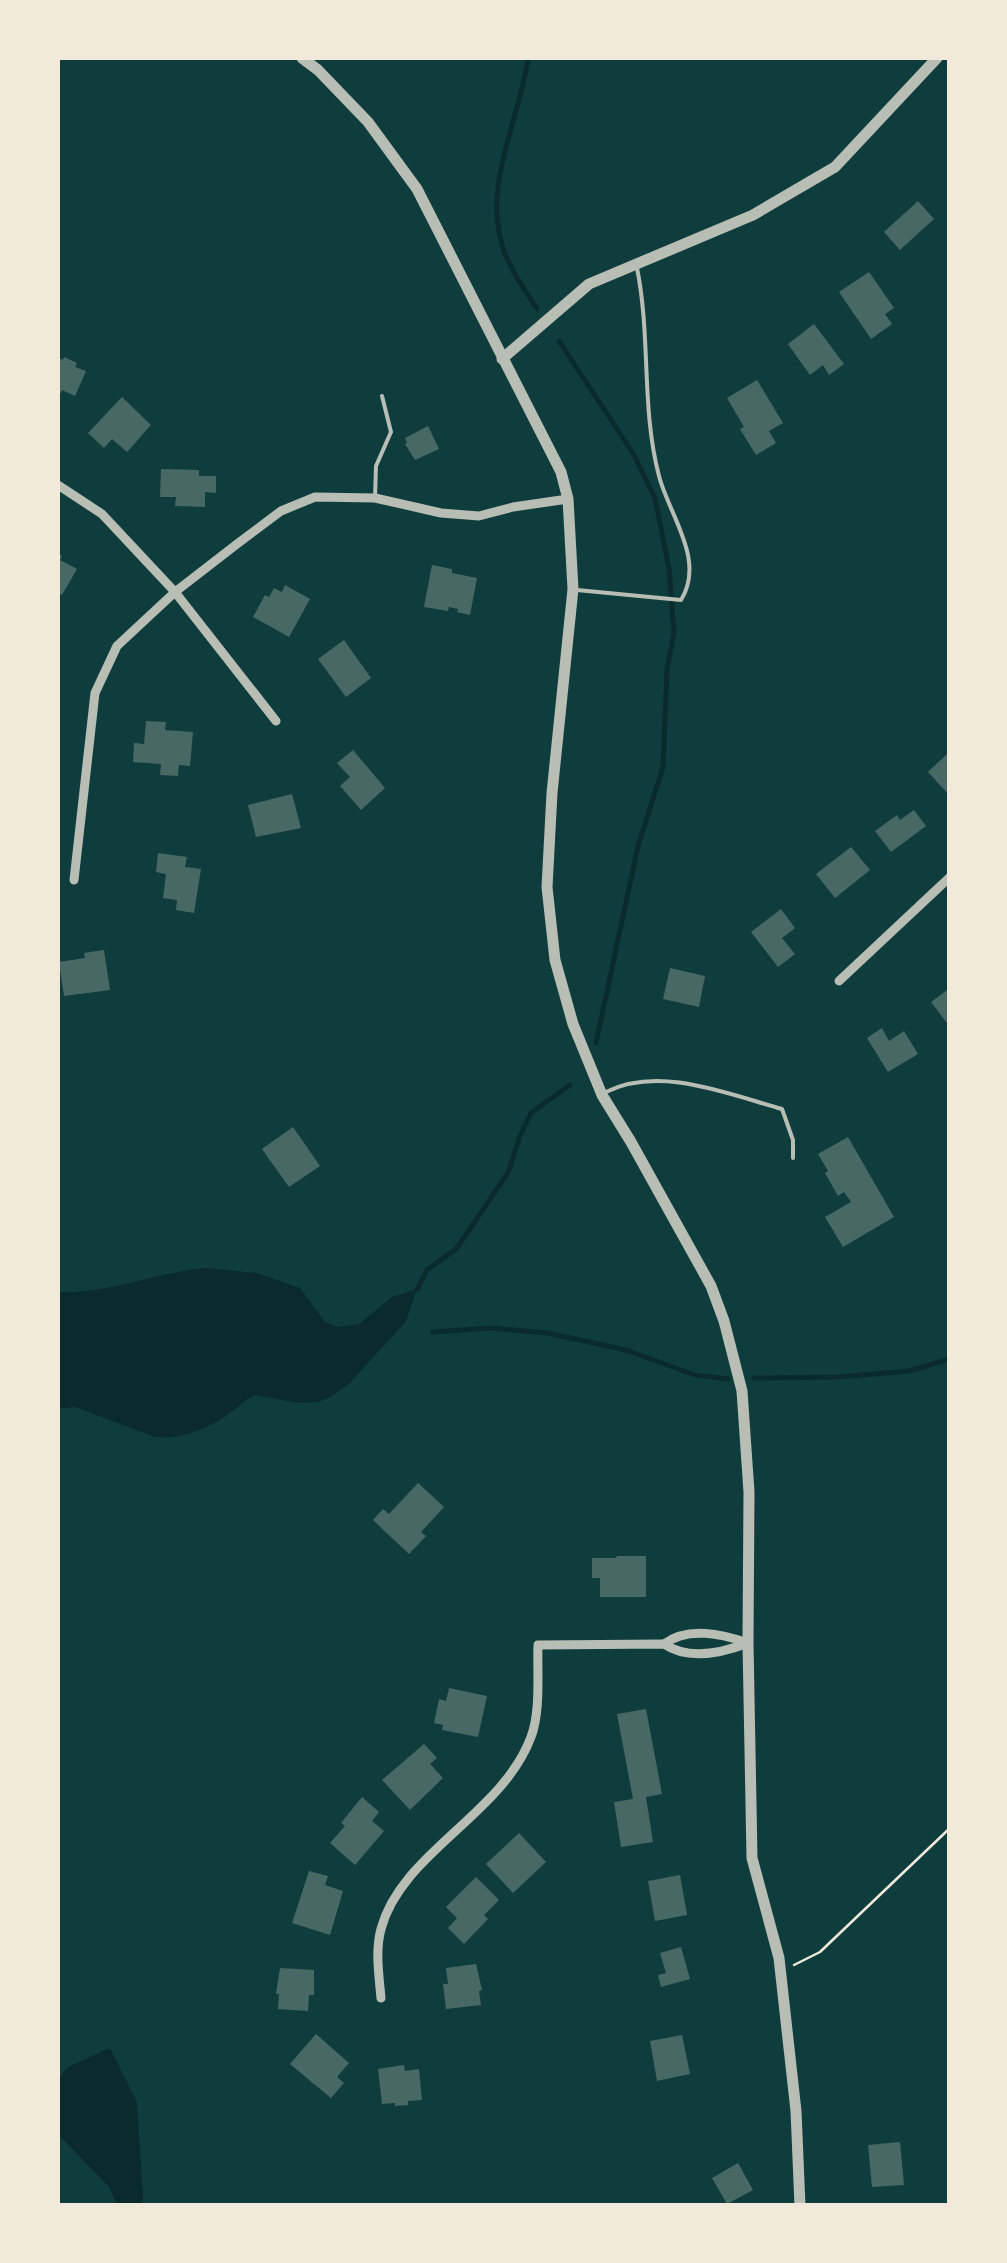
<svg xmlns="http://www.w3.org/2000/svg" width="1007" height="2263" font-family="'PT Sans',sans-serif">
<style>
.water{fill:#0a2a2b}
.lines{fill:none;stroke-linecap:round;stroke-linejoin:round}
.stream{stroke:#0a2a2b;stroke-width:5}
.building{fill:#486865}
.path{stroke:#f1e9da;stroke-width:2.5}
.service{stroke:#b8beb3;stroke-width:4}
.minor{stroke:#b8beb3;stroke-width:9}
.tertiary{stroke:#b8beb3;stroke-width:11}
</style>
<rect width="100%" height="100%" fill="#0f3d3e"/>
<g class="water">
<path d="M 205,1268 L 257,1273 L 300,1288 L 325,1322 L 338,1327 L 359,1324 L 392,1297 L 417,1289 L 406,1321 L 349,1384 L 335,1394 L 319,1402 L 298,1403 L 255,1395 C 246,1399 242,1404 234,1410 C 212,1427 183,1440 155,1437 L 75,1407 L 58,1409 L 58,1292 C 107,1294 156,1273 205,1268 Z"/>
<path d="M 110,2048 L 137,2103 L 143,2198 L 141,2205 L 117,2205 L 109,2187 L 58,2134 L 58,2080 L 66,2068 Z"/>
</g>
<g class="lines">
<g class="stream">
<path d="M 528,58 C 520,120 482,184 503,248 C 511,271 524,289 537,309"/>
<path d="M 559,341 L 634,455 L 655,498 L 669,569 L 674,632 L 667,670 L 663,767 L 638,846 L 596,1043"/>
<path d="M 417,1289 L 427,1270 L 456,1249 L 508,1173 L 520,1136 L 531,1113 L 570,1085"/>
<path d="M 433,1332 L 491,1328 L 547,1333 L 626,1350 L 695,1375 L 728,1379"/>
<path d="M 754,1378 L 839,1377 L 909,1371 L 950,1359"/>
</g>
</g>
<g class="building">
<path d="M 918,201 L 934,219 L 900,250 L 884,232 Z"/>
<path d="M 869,272 L 894,308 L 885,314 L 892,324 L 871,339 L 839,292 Z"/>
<path d="M 814,324 L 844,364 L 829,375 L 823,365 L 810,375 L 788,344 Z"/>
<path d="M 64,357 L 77,363 L 75,367 L 86,371 L 75,396 L 62,390 L 61,393 L 58,392 L 58,358 L 63,360 Z"/>
<path d="M 757,380 L 783,423 L 769,431 L 776,443 L 756,455 L 740,429 L 744,427 L 727,398 Z"/>
<path d="M 122,397 L 151,425 L 127,452 L 112,439 L 104,448 L 88,433 Z"/>
<path d="M 428,426 L 439,449 L 415,460 L 405,444 L 407,443 L 405,438 Z"/>
<path d="M 161,469 L 199,470 L 199,476 L 216,476 L 216,493 L 205,492 L 205,507 L 175,506 L 176,497 L 160,497 Z"/>
<path d="M 58,554 L 62,556 L 60,560 L 77,569 L 62,595 L 58,593 Z"/>
<path d="M 432,565 L 452,569 L 452,573 L 477,578 L 470,615 L 457,612 L 458,609 L 449,607 L 448,611 L 424,607 Z"/>
<path d="M 285,585 L 310,599 L 289,637 L 253,617 L 265,595 L 269,597 L 274,588 L 282,592 Z"/>
<path d="M 344,640 L 371,678 L 346,697 L 318,659 Z"/>
<path d="M 146,721 L 166,722 L 165,730 L 193,732 L 190,766 L 179,765 L 178,776 L 160,775 L 161,764 L 133,762 L 134,743 L 144,744 Z"/>
<path d="M 353,750 L 385,788 L 361,810 L 340,786 L 350,777 L 337,763 Z"/>
<path d="M 947,754 L 950,757 L 950,796 L 928,772 Z"/>
<path d="M 292,794 L 301,828 L 256,837 L 248,805 Z"/>
<path d="M 914,810 L 926,826 L 891,852 L 875,831 L 897,815 L 900,820 Z"/>
<path d="M 851,847 L 870,870 L 835,898 L 816,874 Z"/>
<path d="M 158,853 L 187,857 L 185,867 L 201,869 L 194,913 L 176,910 L 177,900 L 163,898 L 166,874 L 156,872 Z"/>
<path d="M 781,909 L 795,928 L 782,938 L 795,954 L 778,967 L 751,932 Z"/>
<path d="M 104,950 L 110,990 L 64,996 L 59,962 L 85,958 L 84,953 Z"/>
<path d="M 670,968 L 705,976 L 699,1007 L 663,999 Z"/>
<path d="M 950,988 L 950,1021 L 947,1023 L 931,1002 Z"/>
<path d="M 882,1028 L 889,1041 L 904,1031 L 918,1054 L 888,1072 L 867,1038 Z"/>
<path d="M 293,1127 L 320,1166 L 289,1187 L 262,1149 Z"/>
<path d="M 848,1137 L 894,1217 L 843,1247 L 825,1217 L 851,1202 L 844,1192 L 838,1196 L 825,1173 L 828,1171 L 818,1154 Z"/>
<path d="M 418,1483 L 444,1507 L 421,1532 L 426,1536 L 409,1554 L 373,1520 L 383,1509 L 389,1514 Z"/>
<path d="M 617,1556 L 646,1556 L 646,1597 L 600,1597 L 600,1578 L 592,1578 L 592,1558 L 616,1558 Z"/>
<path d="M 449,1688 L 487,1696 L 478,1737 L 442,1730 L 443,1725 L 434,1723 L 439,1699 L 446,1701 Z"/>
<path d="M 646,1709 L 662,1794 L 646,1797 L 653,1842 L 621,1847 L 614,1802 L 633,1799 L 617,1714 Z"/>
<path d="M 424,1744 L 437,1758 L 430,1764 L 443,1778 L 410,1810 L 382,1780 Z"/>
<path d="M 362,1797 L 379,1812 L 372,1821 L 384,1831 L 355,1865 L 330,1843 L 345,1826 L 341,1823 Z"/>
<path d="M 519,1833 L 546,1862 L 513,1893 L 486,1864 Z"/>
<path d="M 309,1871 L 328,1876 L 325,1885 L 343,1891 L 330,1935 L 292,1923 Z"/>
<path d="M 680,1875 L 687,1915 L 655,1921 L 648,1881 Z"/>
<path d="M 476,1877 L 499,1900 L 484,1915 L 488,1919 L 464,1944 L 448,1928 L 457,1918 L 446,1907 Z"/>
<path d="M 681,1947 L 690,1979 L 661,1987 L 658,1975 L 666,1973 L 660,1953 Z"/>
<path d="M 476,1964 L 482,1990 L 479,1991 L 481,2005 L 446,2009 L 443,1984 L 448,1984 L 446,1968 Z"/>
<path d="M 280,1968 L 314,1970 L 314,1995 L 309,1995 L 308,2011 L 278,2009 L 279,1994 L 276,1994 Z"/>
<path d="M 316,2034 L 349,2063 L 337,2077 L 344,2083 L 331,2098 L 290,2064 Z"/>
<path d="M 682,2035 L 690,2074 L 657,2081 L 650,2041 Z"/>
<path d="M 404,2065 L 405,2071 L 419,2069 L 422,2100 L 408,2101 L 408,2105 L 395,2106 L 395,2103 L 382,2104 L 378,2069 Z"/>
<path d="M 900,2142 L 904,2185 L 872,2187 L 868,2145 Z"/>
<path d="M 738,2163 L 753,2190 L 727,2204 L 712,2178 Z"/>
</g>
<g class="lines">
<path class="path" d="M 794,1965 L 820,1952 L 950,1828"/>
<g class="service">
<path d="M 375,498 L 376,466 L 391,432 L 382,396"/>
<path d="M 577,590 L 681,600 C 706,560 669,515 659,476 C 641,408 651,337 637,268"/>
<path d="M 606,1092 C 659,1065 728,1094 782,1109 L 793,1140 L 793,1158"/>
</g>
<g class="minor">
<path d="M 58,485 L 102,514 L 175,592 L 276,721"/>
<path d="M 74,880 L 95,693 L 117,646 L 175,592 L 237,544 L 281,511 L 315,497 L 375,498 L 441,513 L 479,516 L 513,507 L 568,499"/>
<path d="M 839,981 L 950,877"/>
<path d="M 664,1644 C 688,1626 722,1634 748,1643"/>
<path d="M 381,1998 C 379,1975 375,1951 381,1929 C 401,1853 502,1815 531,1737 C 541,1711 537,1672 538,1645 L 664,1644 C 689,1661 722,1653 748,1643"/>
</g>
<g class="tertiary">
<path d="M 302,58 L 318,70 L 368,122 L 417,189 L 561,472 L 568,499 L 573,589 L 552,793 L 547,887 L 555,960 L 573,1024 L 602,1095 L 631,1142 L 711,1286 L 724,1321 L 742,1391 L 749,1492 L 748,1643 L 752,1858 L 779,1958 L 796,2111 L 800,2206"/>
<path d="M 502,359 L 589,284 L 753,215 L 835,167 L 937,58"/>
</g>
</g>
<rect width="1007" height="2263" fill="none" stroke="#f1e9da" stroke-width="120"/>
</svg>
